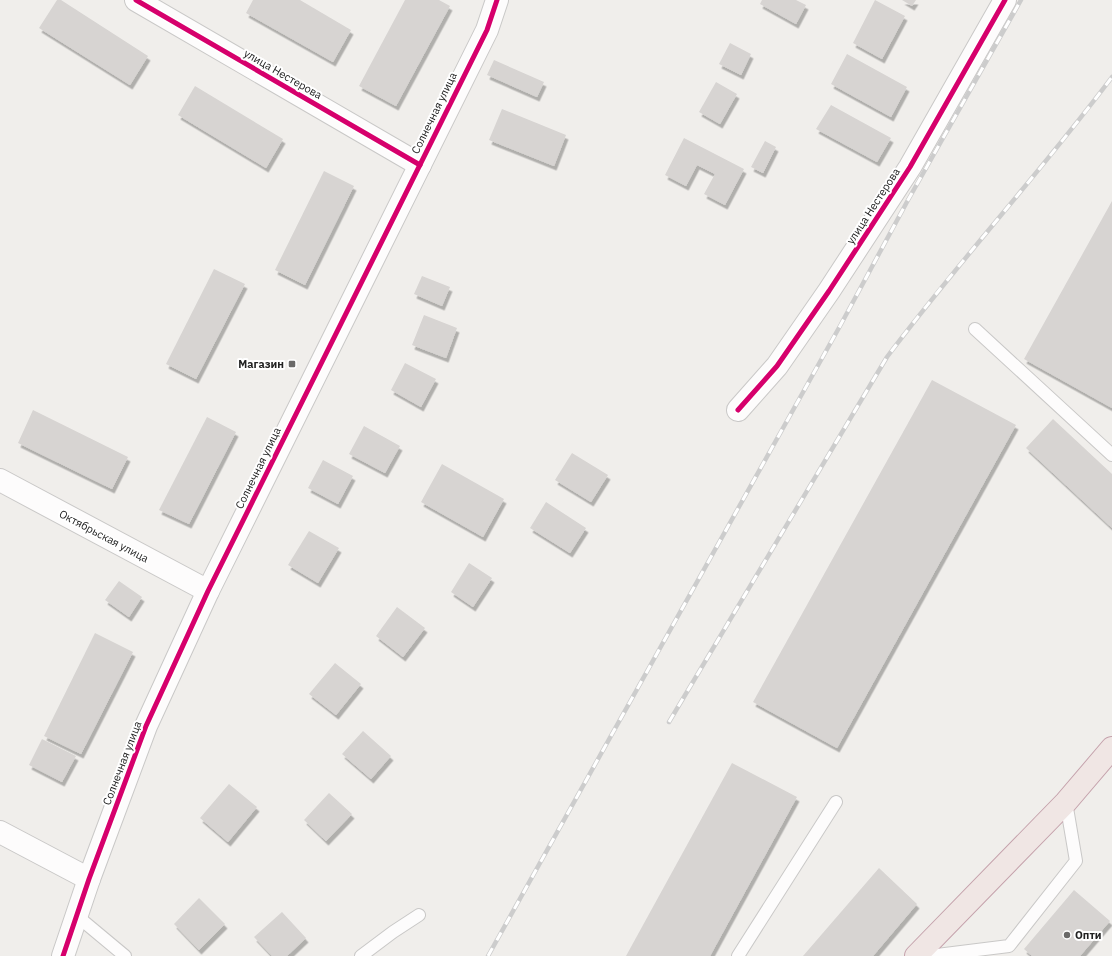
<svg xmlns="http://www.w3.org/2000/svg" width="1112" height="956" font-family="'IBM Plex Sans',sans-serif">
<style>
.building{fill:#d7d4d2;filter:url(#shadow)}
.lines{fill:none;stroke-linecap:round;stroke-linejoin:round}
.service-casing{stroke:#c9c8c7;stroke-width:14}
.minor-casing{stroke:#c9c8c7;stroke-width:24}
.tertiary-casing{stroke:#c9c8c7;stroke-width:24}
.trunk-casing{stroke:#c5a2ac;stroke-width:24}
.service{stroke:#fdfcfc;stroke-width:12}
.minor{stroke:#fdfcfc;stroke-width:22}
.tertiary{stroke:#fdfcfc;stroke-width:22}
.trunk{stroke:#f0e6e4;stroke-width:22}
.rail-casing{stroke:#ccc;stroke-width:4.5}
.rail{stroke:#fff;stroke-width:3;stroke-dasharray:9;stroke-linecap:butt}
.cycleway-casing{stroke:#fff;stroke-width:8}
.cycleway{stroke:#d6006c;stroke-width:5}
.poi-dot{fill:#6a6968;stroke:#fff;stroke-width:1.5}
.labels{text-anchor:middle;stroke-width:4;stroke-linejoin:round;paint-order:stroke}
.street-label{font-size:11px;fill:#222;stroke:#fff}
.poi-label{font-size:11px;font-weight:bold;fill:#222;stroke:#fff;text-anchor:end}
</style>
<defs>
<filter id="shadow"><feDropShadow dx="2.5" dy="4.5" stdDeviation="0" flood-color="#0004"/></filter>
</defs>
<rect width="100%" height="100%" fill="#f0eeeb"/>
<g class="building">
<path d="M 57,0 L 61,0 L 148,56 L 130,85 L 39,28 Z"/>
<path d="M 253,0 L 300,0 L 351,30 L 333,62 L 246,13 Z"/>
<path d="M 405,0 L 439,0 L 450,6 L 396,106 L 359,86 Z"/>
<path d="M 762,0 L 796,0 L 806,5 L 796,24 L 760,4 Z"/>
<path d="M 875,0 L 905,16 L 882,59 L 853,43 Z"/>
<path d="M 902,0 L 916,0 L 912,6 Z"/>
<path d="M 730,43 L 751,54 L 741,75 L 719,64 Z"/>
<path d="M 847,54 L 907,87 L 891,117 L 831,84 Z"/>
<path d="M 494,60 L 544,82 L 537,97 L 487,75 Z"/>
<path d="M 716,82 L 737,94 L 720,124 L 699,112 Z"/>
<path d="M 195,86 L 283,139 L 266,168 L 178,115 Z"/>
<path d="M 831,105 L 891,138 L 877,162 L 816,129 Z"/>
<path d="M 502,109 L 566,135 L 554,166 L 489,140 Z"/>
<path d="M 684,138 L 744,169 L 725,205 L 704,194 L 715,174 L 697,165 L 686,186 L 665,175 Z"/>
<path d="M 765,141 L 776,147 L 763,173 L 751,167 Z"/>
<path d="M 324,171 L 354,186 L 305,285 L 275,270 Z"/>
<path d="M 1112,201 L 1112,408 L 1024,359 Z"/>
<path d="M 214,269 L 245,284 L 196,379 L 166,364 Z"/>
<path d="M 422,276 L 450,287 L 442,306 L 414,294 Z"/>
<path d="M 424,315 L 457,328 L 446,358 L 412,345 Z"/>
<path d="M 405,363 L 436,379 L 421,407 L 391,390 Z"/>
<path d="M 932,380 L 1016,425 L 837,748 L 753,702 Z"/>
<path d="M 33,410 L 128,457 L 112,489 L 18,443 Z"/>
<path d="M 207,417 L 236,432 L 189,524 L 159,510 Z"/>
<path d="M 1053,419 L 1112,474 L 1112,528 L 1026,448 Z"/>
<path d="M 364,426 L 400,446 L 385,473 L 349,454 Z"/>
<path d="M 572,453 L 608,475 L 591,502 L 555,480 Z"/>
<path d="M 323,460 L 353,476 L 338,504 L 308,488 Z"/>
<path d="M 442,464 L 504,499 L 483,537 L 421,502 Z"/>
<path d="M 546,502 L 586,528 L 570,553 L 530,528 Z"/>
<path d="M 309,531 L 339,548 L 318,583 L 288,565 Z"/>
<path d="M 469,563 L 492,578 L 473,607 L 451,592 Z"/>
<path d="M 119,581 L 142,597 L 129,617 L 105,600 Z"/>
<path d="M 397,607 L 425,628 L 403,657 L 376,636 Z"/>
<path d="M 95,633 L 133,652 L 81,754 L 44,736 Z"/>
<path d="M 335,663 L 361,684 L 336,715 L 309,694 Z"/>
<path d="M 363,731 L 391,756 L 371,779 L 342,754 Z"/>
<path d="M 42,739 L 76,756 L 62,782 L 29,765 Z"/>
<path d="M 732,763 L 797,797 L 710,956 L 626,956 Z"/>
<path d="M 229,784 L 257,807 L 228,842 L 200,818 Z"/>
<path d="M 329,793 L 352,814 L 326,841 L 304,820 Z"/>
<path d="M 879,868 L 917,904 L 873,956 L 803,956 Z"/>
<path d="M 1074,890 L 1110,921 L 1080,956 L 1032,956 L 1024,949 Z"/>
<path d="M 199,898 L 225,924 L 199,950 L 174,924 Z"/>
<path d="M 282,912 L 306,938 L 287,956 L 272,956 L 254,937 Z"/>
</g>
<g class="lines">
<defs>
<g id="service">
<path d="M 975,329 L 1112,455"/>
<path d="M 77,916 L 125,956"/>
<path d="M 361,956 L 393,932 L 419,915"/>
<path d="M 738,956 L 836,802"/>
<path d="M 929,956 L 1009,946 L 1076,861 L 1066,802"/>
</g>
<g id="minor">
<path d="M 136,0 L 420,165"/>
<path d="M 738,410 L 777,366 L 829,291 L 910,167 L 1005,0"/>
<path d="M 0,480 L 208,591"/>
<path d="M 0,832 L 89,879"/>
</g>
<path id="tertiary" d="M 63,956 L 89,879 L 146,726 L 208,591 L 487,30 L 497,0"/>
<path id="trunk" d="M 916,956 L 1066,802 L 1112,748"/>
</defs>
<use href="#service" class="service-casing"/>
<use href="#minor" class="minor-casing"/>
<use href="#tertiary" class="tertiary-casing"/>
<use href="#trunk" class="trunk-casing"/>
<use href="#service" class="service"/>
<use href="#minor" class="minor"/>
<use href="#tertiary" class="tertiary"/>
<use href="#trunk" class="trunk"/>
<defs>
<g id="rail">
<path d="M 669,722 L 887,357 C 959,261 1040,173 1112,77"/>
<path d="M 488,956 L 840,326 L 908,200 L 1021,0"/>
</g>
</defs>
<use href="#rail" class="rail-casing"/>
<use href="#rail" class="rail"/>
<defs>
<g id="cycleway">
<path d="M 136,0 L 420,165"/>
<path d="M 738,410 L 777,366 L 829,291 L 910,167 L 1005,0"/>
<path d="M 63,956 L 89,879 L 146,726 L 208,591 L 487,30 L 497,0"/>
</g>
</defs>
<use href="#cycleway" class="cycleway-casing"/>
<use href="#cycleway" class="cycleway"/>
</g>
<g class="poi-dot">
<rect x="288" y="360" width="8" height="8" rx="2"/>
<circle cx="1067" cy="935" r="4"/>
</g>
<g class="labels">
<g class="street-label">
<text transform="translate(283 74) rotate(30)" y="4">улица Нестерова</text>
<text transform="translate(434 113) rotate(-64)" y="4">Солнечная улица</text>
<text transform="translate(873 206) rotate(-57)" y="4">улица Нестерова</text>
<text transform="translate(258 468) rotate(-64)" y="4">Солнечная улица</text>
<text transform="translate(104 536) rotate(28)" y="4">Октябрьская улица</text>
<text transform="translate(122 763) rotate(-69)" y="4">Солнечная улица</text>
</g>
<g class="poi-label">
<text x="284" y="368">Магазин</text>
<text x="1075" y="939" text-anchor="start">Опти</text>
</g>
</g>
</svg>
